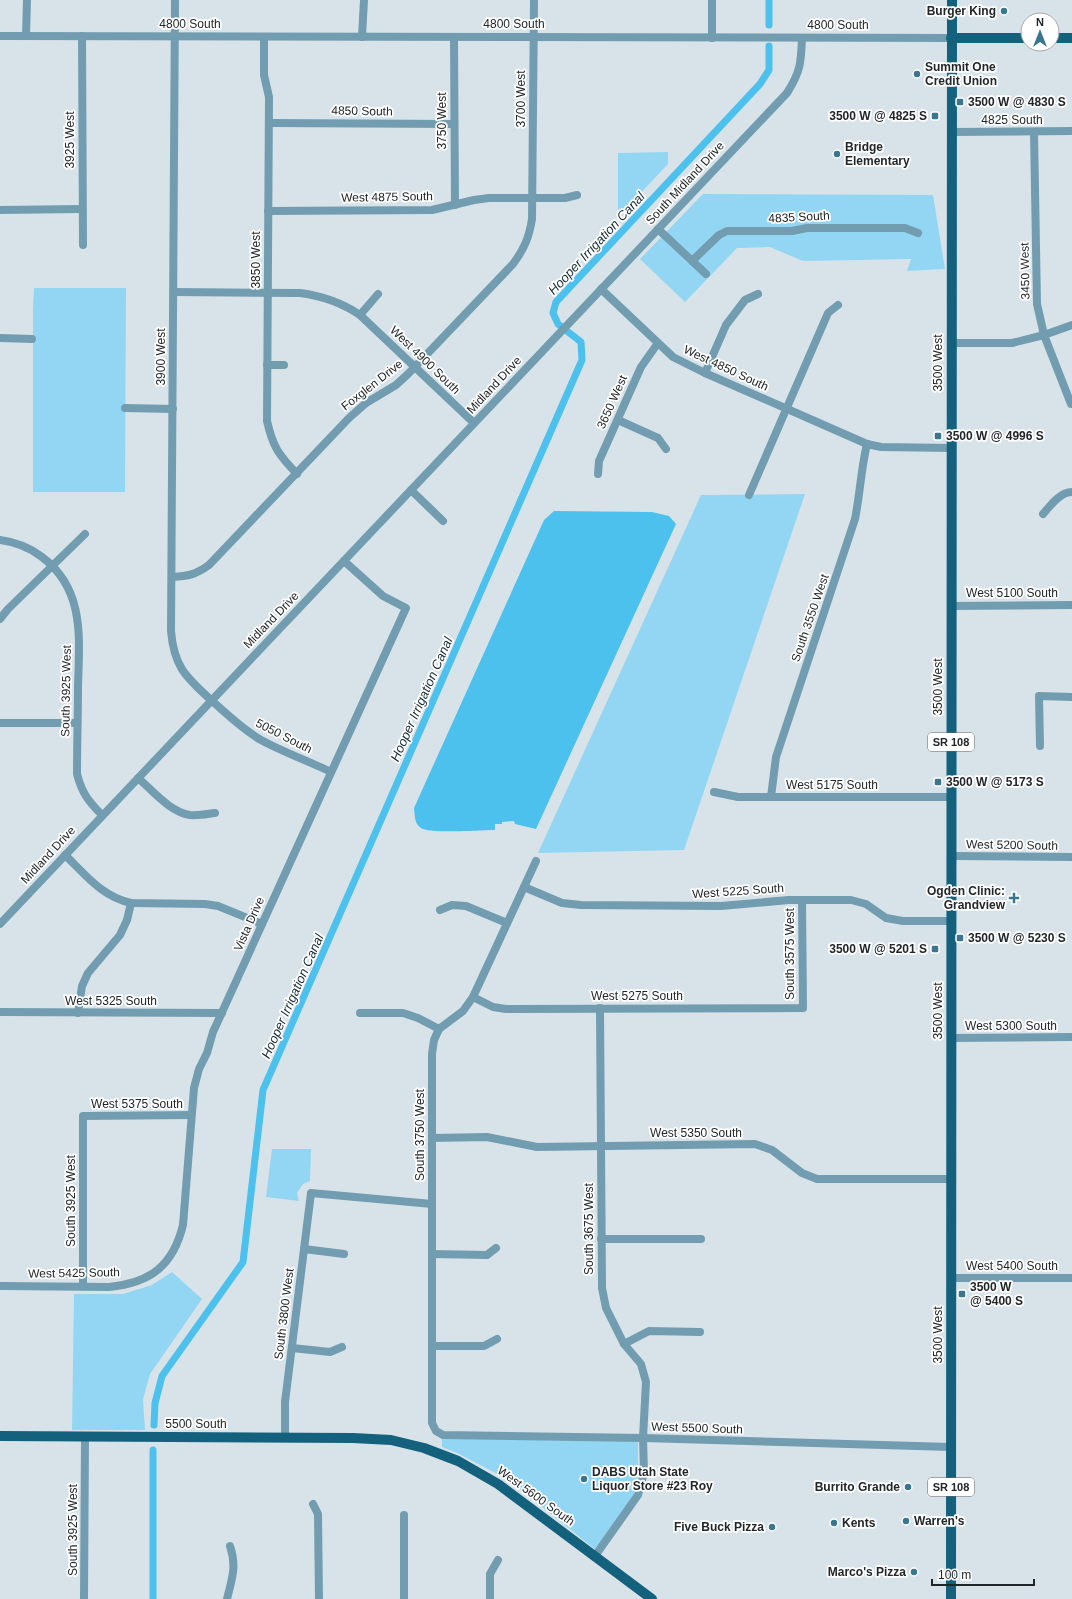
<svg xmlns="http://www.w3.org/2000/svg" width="1072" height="1599" font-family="Arial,sans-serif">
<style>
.green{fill:#93d6f3}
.water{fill:#4cc1ed}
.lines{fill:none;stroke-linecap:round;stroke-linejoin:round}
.canal{stroke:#4cc1ed;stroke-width:7}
.minor{stroke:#729db0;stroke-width:8}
.major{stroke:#13617c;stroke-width:10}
.poi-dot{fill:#3a768e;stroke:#fff;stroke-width:1.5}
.labels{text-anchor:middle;stroke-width:3.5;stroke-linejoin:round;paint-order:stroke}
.shield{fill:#fff;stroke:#646768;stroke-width:1}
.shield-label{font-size:11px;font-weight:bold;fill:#212628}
.poi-label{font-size:12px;font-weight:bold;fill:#212628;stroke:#fff;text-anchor:start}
.street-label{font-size:12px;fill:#212628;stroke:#fff}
.water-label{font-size:13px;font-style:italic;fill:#182c35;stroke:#fff}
</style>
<rect width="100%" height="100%" fill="#d8e3e9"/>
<g class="green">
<path d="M 668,152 L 668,164 L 618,217 L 618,153 Z"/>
<path d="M 703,194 L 933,195 L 945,269 L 907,271 L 911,259 L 803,261 L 770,247 L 737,248 L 685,302 L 640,259 Z"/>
<path d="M 34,288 L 126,288 L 125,492 L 33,492 L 33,309 Z"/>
<path d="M 805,494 L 684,850 L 538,853 L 701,495 Z"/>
<path d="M 272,1149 L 311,1149 L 310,1181 L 303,1184 L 297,1193 L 299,1201 L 266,1197 Z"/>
<path d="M 172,1272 L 202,1299 L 150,1374 L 143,1399 L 145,1430 L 72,1430 L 74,1294 L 123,1294 L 152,1285 Z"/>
<path d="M 442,1438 L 638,1439 L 638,1475 L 633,1500 L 596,1550 L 507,1479 L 457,1453 L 442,1447 Z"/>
</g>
<path class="water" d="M 554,511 L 652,512 L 669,516 L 676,524 L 536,829 L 515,824 L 514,821 L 502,822 L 502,824 L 495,824 L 495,830 C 482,830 429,834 421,828 C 414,823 415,816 414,808 L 544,520 Z"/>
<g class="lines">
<g class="canal">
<path d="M 769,25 L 769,0"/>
<path d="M 154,1425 L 155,1403 L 162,1376 L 243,1262 L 263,1090 L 582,360 L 581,342 L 558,324 L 553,313 L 556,302 L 760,84 L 769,70 L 769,46"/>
<path d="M 153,1450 L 153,1599"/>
</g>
<g class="minor">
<path d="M 175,0 L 171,631 C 174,667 186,677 211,700 C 227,714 242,729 261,740 C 283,752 308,761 331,772"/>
<path d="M 712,0 L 712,38"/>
<path d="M 0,36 L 951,38"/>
<path d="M 26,36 L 27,0"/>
<path d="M 82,36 L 83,245"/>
<path d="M 264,37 L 264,75 L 269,97 L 267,421 C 273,447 278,454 297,474"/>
<path d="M 362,37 L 364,0"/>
<path d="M 454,37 L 455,205"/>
<path d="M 269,123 L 454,124"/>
<path d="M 951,132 L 1072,131"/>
<path d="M 1034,132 L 1037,304 L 1044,335 L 1071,404 L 1072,404"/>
<path d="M 0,210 L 82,209"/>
<path d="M 268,211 L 432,210 L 474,200 L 489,198 L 565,198 L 577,195"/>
<path d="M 658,229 L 706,274"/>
<path d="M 692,261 L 719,235 L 727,231 L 792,231 L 807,228 L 905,228 L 918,233"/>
<path d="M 601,289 L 673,357 L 705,373 L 867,444 L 881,447 L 951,448"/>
<path d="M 174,292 L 300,293 C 323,296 341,302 360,315 L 474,423"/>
<path d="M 360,315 L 378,294"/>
<path d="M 0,338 L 32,339"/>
<path d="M 951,343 L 1012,343 L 1044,335 L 1072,325"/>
<path d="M 267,365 L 284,365"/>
<path d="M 705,373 L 726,325 L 745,300 L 758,294"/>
<path d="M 125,408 L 173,409"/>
<path d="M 618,420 L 658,438 L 666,449"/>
<path d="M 598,474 L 599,461 L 641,367 L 658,343"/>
<path d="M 411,490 L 443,521"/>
<path d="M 749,495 L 828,313 L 838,305"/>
<path d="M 1043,514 C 1050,506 1060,492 1072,492"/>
<path d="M 0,540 C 16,542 29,547 42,557 C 86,590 79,640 78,688 C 78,717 77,745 77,774 C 82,793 88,801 102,815"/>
<path d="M 172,577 C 188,576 195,575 209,565 L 349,418 L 366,403 L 396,385 L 408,374 L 513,264 C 524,249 529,238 532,219 L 534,0"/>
<path d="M 951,606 L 1072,605"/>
<path d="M 0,619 L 8,609 L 85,534"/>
<path d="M 0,723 L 77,723"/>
<path d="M 1040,746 L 1039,696 L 1072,697"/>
<path d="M 138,778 C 153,791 170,812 190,815 C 198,816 207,814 215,813"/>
<path d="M 714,792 L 738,797 L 951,797"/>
<path d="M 771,797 L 776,757 L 855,519 C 860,494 861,469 867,444"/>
<path d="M 65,855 C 86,875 101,896 131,903 L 205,904 L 218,906 L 262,924"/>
<path d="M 952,856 L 1072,857"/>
<path d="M 536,861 L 473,997 L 463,1011 L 439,1029 L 434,1040 L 432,1054 L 432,1423 L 436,1431 L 443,1435 L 643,1438 L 951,1447"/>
<path d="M 524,887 L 562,903 L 581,905 L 721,906 L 789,900 L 851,900 L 866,904 L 886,918 L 903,921 L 951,921"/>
<path d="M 440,910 L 452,905 L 466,906 L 507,923"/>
<path d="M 0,924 L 787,93 C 801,71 801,62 802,38"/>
<path d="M 473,997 L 493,1007 L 506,1009 L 803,1008 L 802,900"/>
<path d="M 0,1012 L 222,1013"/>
<path d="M 78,1013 L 82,986 L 88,973 L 120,935 L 127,920 L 131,903"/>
<path d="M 360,1013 L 403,1013 L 418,1018 L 439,1029"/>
<path d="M 951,1038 L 1072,1037"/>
<path d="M 432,1138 L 487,1137 L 537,1147 L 755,1144 L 772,1150 L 802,1173 L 817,1179 L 951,1179"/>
<path d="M 601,1239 L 701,1239"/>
<path d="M 304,1249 L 344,1254"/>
<path d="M 432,1254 L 487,1255 L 496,1248"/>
<path d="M 951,1278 L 1072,1278"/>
<path d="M 0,1286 L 109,1287 C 150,1283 173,1266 183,1225 L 194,1088 L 199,1069 L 207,1053 L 213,1032 L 406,608 L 383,596 L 344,561"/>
<path d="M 83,1286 L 83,1116 L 191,1115"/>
<path d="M 624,1344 L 649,1331 L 700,1332"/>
<path d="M 432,1346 L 484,1346 L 497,1339"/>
<path d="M 292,1348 L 330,1352 L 342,1347"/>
<path d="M 285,1437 L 285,1402 L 311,1193 L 432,1204"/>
<path d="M 313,1504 L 318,1514 L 319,1599"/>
<path d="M 595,1556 L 638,1495 L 644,1473 L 643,1438 L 646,1382 L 641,1364 L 624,1344 L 606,1308 L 602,1288 L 600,1008"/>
<path d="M 84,1599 L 85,1437"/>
<path d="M 227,1599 C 232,1578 237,1567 230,1546"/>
<path d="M 404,1599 L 404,1515"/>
<path d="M 490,1599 L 490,1574 L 498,1560"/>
</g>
<g class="major">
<path d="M 951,38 L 1028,38"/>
<path d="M 1052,38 L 1072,38"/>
<path d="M 0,1436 L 353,1438 L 391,1440 L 424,1448 L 458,1461 L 498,1484 L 652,1599"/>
<path d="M 951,1599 L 952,0"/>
</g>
</g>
<g class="poi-dot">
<circle cx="1004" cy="11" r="4"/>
<circle cx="917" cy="74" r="4"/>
<rect x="956" y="98" width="8" height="8" rx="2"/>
<rect x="931" y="112" width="8" height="8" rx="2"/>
<circle cx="837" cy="154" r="4"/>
<rect x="934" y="432" width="8" height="8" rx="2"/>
<rect x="934" y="778" width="8" height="8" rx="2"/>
<path d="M1012 892h4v4h4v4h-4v4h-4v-4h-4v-4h4z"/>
<rect x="956" y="934" width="8" height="8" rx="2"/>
<rect x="931" y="945" width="8" height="8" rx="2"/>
<rect x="958" y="1290" width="8" height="8" rx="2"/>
<circle cx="584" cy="1479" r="4"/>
<circle cx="908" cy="1487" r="4"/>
<circle cx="906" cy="1521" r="4"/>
<circle cx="834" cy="1523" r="4"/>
<circle cx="772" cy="1527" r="4"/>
<circle cx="914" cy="1572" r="4"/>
</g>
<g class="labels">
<g class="shield">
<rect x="928" y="733" width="46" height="18" rx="3"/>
<rect x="928" y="1478" width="46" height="18" rx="3"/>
</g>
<g class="shield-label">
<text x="951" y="746">SR 108</text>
<text x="951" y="1491">SR 108</text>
</g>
<g class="poi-label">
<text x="996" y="15" text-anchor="end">Burger King</text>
<text x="925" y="71">Summit One<tspan x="925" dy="14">Credit Union</tspan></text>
<text x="968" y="106">3500 W @ 4830 S</text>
<text x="927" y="120" text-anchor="end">3500 W @ 4825 S</text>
<text x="845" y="151">Bridge<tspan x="845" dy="14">Elementary</tspan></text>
<text x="946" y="440">3500 W @ 4996 S</text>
<text x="946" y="786">3500 W @ 5173 S</text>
<text x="1005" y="895" text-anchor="end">Ogden Clinic:<tspan x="1005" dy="14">Grandview</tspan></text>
<text x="968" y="942">3500 W @ 5230 S</text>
<text x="927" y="953" text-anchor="end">3500 W @ 5201 S</text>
<text x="970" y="1291">3500 W<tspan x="970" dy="14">@ 5400 S</tspan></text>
<text x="592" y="1476">DABS Utah State<tspan x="592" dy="14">Liquor Store #23 Roy</tspan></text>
<text x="900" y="1491" text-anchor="end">Burrito Grande</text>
<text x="914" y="1525">Warren's</text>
<text x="842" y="1527">Kents</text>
<text x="764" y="1531" text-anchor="end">Five Buck Pizza</text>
<text x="906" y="1576" text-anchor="end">Marco's Pizza</text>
</g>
<g class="street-label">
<text x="190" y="28">4800 South</text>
<text x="514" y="28">4800 South</text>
<text x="838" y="29">4800 South</text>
<text transform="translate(521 99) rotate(-90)" y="4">3700 West</text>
<text transform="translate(362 111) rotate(1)" y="4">4850 South</text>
<text x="1012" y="124">4825 South</text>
<text transform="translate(442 121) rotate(-90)" y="4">3750 West</text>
<text transform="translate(70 140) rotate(-90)" y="4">3925 West</text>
<text transform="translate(685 183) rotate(-47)" y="4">South Midland Drive</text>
<text transform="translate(387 197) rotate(-1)" y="4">West 4875 South</text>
<text transform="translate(799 217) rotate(-3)" y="4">4835 South</text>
<text transform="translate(256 260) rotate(-90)" y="4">3850 West</text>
<text transform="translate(1025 271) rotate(-91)" y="4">3450 West</text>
<text transform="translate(161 357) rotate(-90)" y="4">3900 West</text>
<text transform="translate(425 360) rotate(44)" y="4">West 4900 South</text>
<text transform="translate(938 363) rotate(-90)" y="4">3500 West</text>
<text transform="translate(726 368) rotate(25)" y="4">West 4850 South</text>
<text transform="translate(372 385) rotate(-38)" y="4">Foxglen Drive</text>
<text transform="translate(494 385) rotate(-47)" y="4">Midland Drive</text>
<text transform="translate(612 402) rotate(-66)" y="4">3650 West</text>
<text x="1012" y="597">West 5100 South</text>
<text transform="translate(810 618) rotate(-71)" y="4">South 3550 West</text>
<text transform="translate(271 620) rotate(-46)" y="4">Midland Drive</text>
<text transform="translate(938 687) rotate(-90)" y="4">3500 West</text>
<text transform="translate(66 691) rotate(-89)" y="4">South 3925 West</text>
<text transform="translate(284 736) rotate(27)" y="4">5050 South</text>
<text x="832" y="789">West 5175 South</text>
<text transform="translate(1012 845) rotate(1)" y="4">West 5200 South</text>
<text transform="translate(48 855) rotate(-47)" y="4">Midland Drive</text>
<text transform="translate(738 891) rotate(-4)" y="4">West 5225 South</text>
<text transform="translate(249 924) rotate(-66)" y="4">Vista Drive</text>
<text transform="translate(790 954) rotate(-90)" y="4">South 3575 West</text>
<text x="637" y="1000">West 5275 South</text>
<text x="111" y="1005">West 5325 South</text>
<text transform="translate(938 1011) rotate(-90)" y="4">3500 West</text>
<text x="1011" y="1030">West 5300 South</text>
<text x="137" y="1108">West 5375 South</text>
<text x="696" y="1137">West 5350 South</text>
<text transform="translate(420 1135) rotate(-90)" y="4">South 3750 West</text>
<text transform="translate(71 1201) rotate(-90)" y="4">South 3925 West</text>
<text transform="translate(589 1229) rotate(-90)" y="4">South 3675 West</text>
<text x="1012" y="1270">West 5400 South</text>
<text transform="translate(74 1273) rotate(-1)" y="4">West 5425 South</text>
<text transform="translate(284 1314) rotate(-83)" y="4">South 3800 West</text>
<text transform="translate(938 1335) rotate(-90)" y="4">3500 West</text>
<text x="196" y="1428">5500 South</text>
<text transform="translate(697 1428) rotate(2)" y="4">West 5500 South</text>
<text transform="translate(536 1496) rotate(36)" y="4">West 5600 South</text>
<text transform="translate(73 1530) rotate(-90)" y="4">South 3925 West</text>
</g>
<g class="water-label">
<text transform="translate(596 243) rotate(-47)" y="5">Hooper Irrigation Canal</text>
<text transform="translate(421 699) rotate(-66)" y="5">Hooper Irrigation Canal</text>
<text transform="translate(292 996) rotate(-66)" y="5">Hooper Irrigation Canal</text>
</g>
</g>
<g transform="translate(1040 32)"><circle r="19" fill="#ffffff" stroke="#a6a8a9"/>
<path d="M0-3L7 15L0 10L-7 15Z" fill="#3a768e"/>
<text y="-6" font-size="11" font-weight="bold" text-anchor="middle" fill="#212628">N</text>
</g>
<path d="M932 1579v6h102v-6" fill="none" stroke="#212628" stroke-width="2"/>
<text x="938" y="1579" font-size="12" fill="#212628" stroke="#ffffff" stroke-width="3" paint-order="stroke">100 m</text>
</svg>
